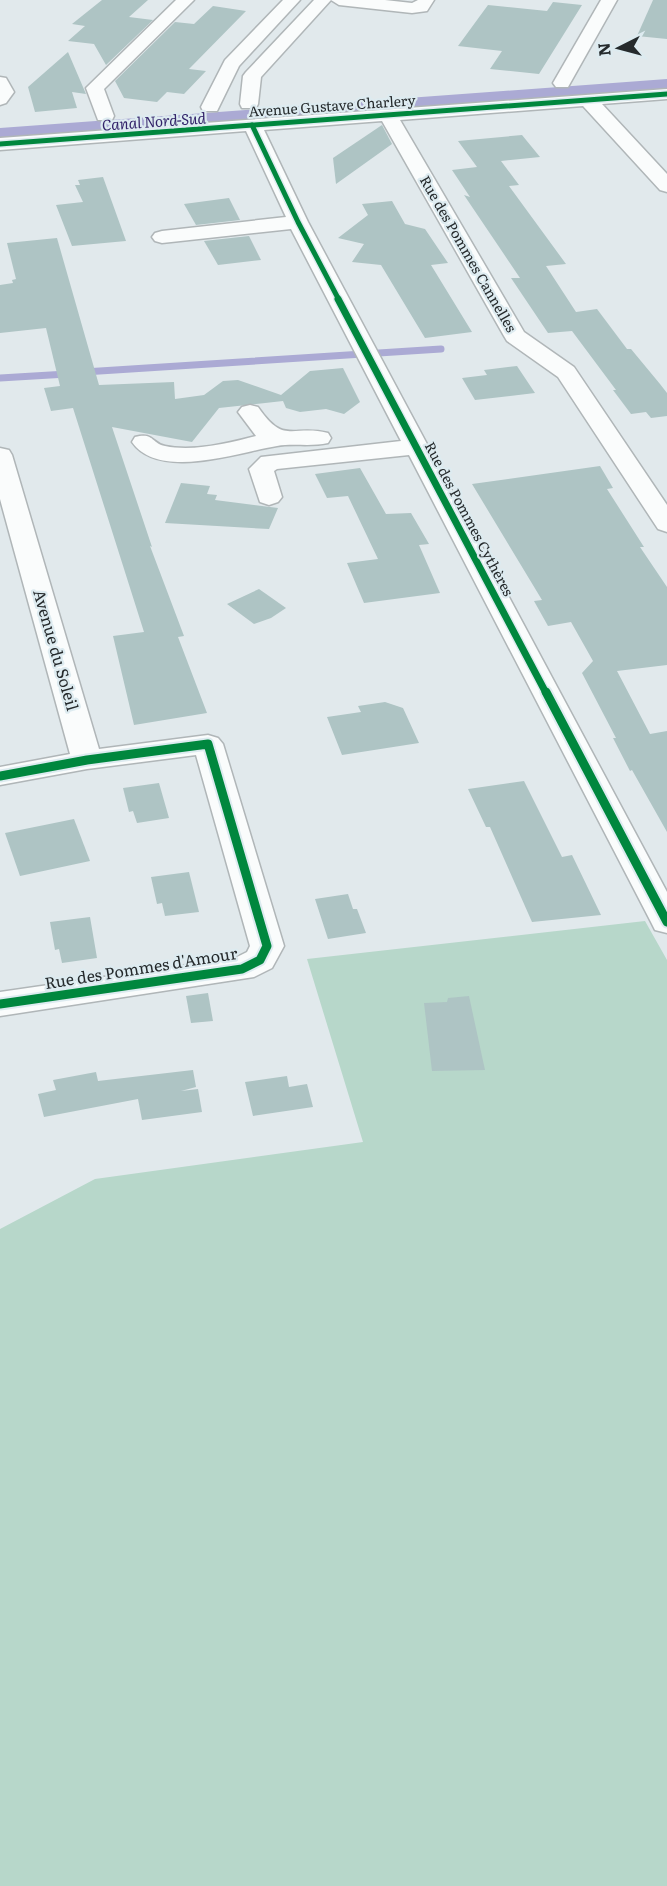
<svg xmlns="http://www.w3.org/2000/svg" width="667" height="1886" font-family="Literata,serif">
<style>
.green{fill:#b7d7ca}
.lines{fill:none;stroke-linecap:round;stroke-linejoin:round}
.stream{stroke:#abaad4;stroke-width:7}
.canal{fill:#abaad4;fill-rule:evenodd}
.building{fill:#aec4c4}
.minor-casing{stroke:#b0b6b8;stroke-width:3}
.minor{fill:#fafcfc;fill-rule:evenodd}
.cycleway-far2-casing{stroke:#ddebf0;stroke-width:8}
.cycleway-far1-casing{stroke:#ddebf0;stroke-width:10}
.cycleway-casing{stroke:#ddebf0;stroke-width:13}
.cycleway-far2{stroke:#00873e;stroke-width:5}
.cycleway-far1{stroke:#00873e;stroke-width:7}
.cycleway{stroke:#00873e;stroke-width:9}
.labels{text-anchor:middle;stroke-width:4.5;stroke-linejoin:round;paint-order:stroke}
.far-street-label{font-size:14px;fill:#252a2c;stroke:#ddebf0}
.far-water-label{font-size:15px;font-style:italic;fill:#33246a;stroke:#ddebf0}
.street-label{font-size:16px;fill:#252a2c;stroke:#ddebf0}
</style>
<rect width="100%" height="100%" fill="#e1e9ec"/>
<path class="green" d="M 645,921 L 667,960 L 667,1886 L 0,1886 L 0,1229 L 95,1179 L 363,1142 L 307,959 Z"/>
<g class="lines">
<g class="stream">
<path d="M 84,372 L 441,349"/>
<path d="M 0,378 L 67,374"/>
</g>
<path class="canal" d="M 667,79 L 667,89 L 0,138 L 0,128 Z"/>
</g>
<g class="building">
<path d="M 102,0 L 148,0 L 129,17 L 153,20 L 106,65 L 94,44 L 68,41 L 85,26 L 72,24 Z"/>
<path d="M 653,0 L 667,0 L 667,39 L 637,36 Z"/>
<path d="M 553,2 L 582,5 L 539,74 L 490,69 L 502,51 L 458,46 L 488,5 L 547,11 Z"/>
<path d="M 213,6 L 246,11 L 189,69 L 206,71 L 184,94 L 167,92 L 157,102 L 124,98 L 115,81 L 175,22 L 194,24 Z"/>
<path d="M 68,52 L 86,94 L 72,92 L 77,108 L 35,112 L 28,87 Z"/>
<path d="M 382,125 L 392,144 L 336,184 L 333,158 Z"/>
<path d="M 522,135 L 540,157 L 501,161 L 519,185 L 509,186 L 566,264 L 546,266 L 576,312 L 597,309 L 627,349 L 631,349 L 660,384 L 667,393 L 667,416 L 651,418 L 646,412 L 631,414 L 613,390 L 616,390 L 572,331 L 548,333 L 511,278 L 520,278 L 464,195 L 470,197 L 452,170 L 477,167 L 458,141 Z"/>
<path d="M 103,177 L 126,241 L 72,246 L 56,205 L 83,202 L 75,185 L 80,185 L 78,180 Z"/>
<path d="M 229,198 L 240,220 L 196,225 L 184,204 Z"/>
<path d="M 392,201 L 405,224 L 425,229 L 448,263 L 431,265 L 472,332 L 425,338 L 381,265 L 352,262 L 364,244 L 338,238 L 368,215 L 362,204 Z"/>
<path d="M 249,236 L 261,260 L 218,265 L 204,241 Z"/>
<path d="M 57,238 L 99,385 L 174,382 L 175,399 L 204,395 L 223,381 L 238,380 L 281,395 L 310,371 L 343,368 L 360,402 L 344,414 L 326,409 L 300,412 L 286,408 L 283,401 L 219,408 L 192,442 L 112,427 L 152,547 L 150,546 L 184,636 L 178,637 L 207,713 L 134,725 L 113,636 L 144,632 L 73,408 L 51,411 L 44,388 L 60,386 L 46,328 L 0,333 L 0,285 L 13,283 L 12,280 L 16,279 L 7,243 Z"/>
<path d="M 517,366 L 535,393 L 475,400 L 462,378 L 487,375 L 484,370 Z"/>
<path d="M 600,466 L 613,488 L 607,489 L 644,547 L 640,547 L 667,587 L 667,665 L 617,671 L 650,734 L 667,731 L 667,832 L 632,770 L 630,771 L 613,738 L 616,738 L 582,673 L 593,661 L 571,622 L 548,626 L 534,601 L 542,600 L 472,484 Z"/>
<path d="M 360,468 L 386,514 L 411,513 L 429,544 L 419,545 L 440,593 L 364,603 L 347,563 L 378,559 L 348,496 L 327,498 L 315,474 Z"/>
<path d="M 181,483 L 210,486 L 207,494 L 217,495 L 215,500 L 278,508 L 269,529 L 165,523 Z"/>
<path d="M 259,589 L 286,608 L 271,618 L 254,624 L 227,604 Z"/>
<path d="M 385,702 L 403,708 L 419,743 L 342,755 L 327,717 L 361,712 L 358,706 Z"/>
<path d="M 524,781 L 562,857 L 572,855 L 601,915 L 532,922 L 490,827 L 486,827 L 468,789 Z"/>
<path d="M 159,783 L 169,818 L 137,823 L 133,811 L 129,812 L 123,788 Z"/>
<path d="M 74,819 L 90,861 L 20,876 L 5,833 Z"/>
<path d="M 189,872 L 199,912 L 165,916 L 162,903 L 157,904 L 151,877 Z"/>
<path d="M 348,894 L 353,909 L 357,909 L 366,933 L 328,939 L 315,899 Z"/>
<path d="M 90,917 L 97,958 L 62,963 L 59,949 L 55,950 L 50,922 Z"/>
<path d="M 208,993 L 213,1021 L 191,1023 L 186,996 Z"/>
<path d="M 469,996 L 485,1070 L 432,1071 L 424,1003 L 447,1002 L 448,998 Z"/>
<path d="M 193,1070 L 196,1087 L 181,1091 L 198,1089 L 202,1112 L 142,1120 L 138,1099 L 44,1117 L 38,1094 L 56,1090 L 53,1080 L 96,1072 L 98,1081 Z"/>
<path d="M 287,1076 L 289,1087 L 307,1084 L 313,1107 L 253,1116 L 245,1082 Z"/>
</g>
<g class="lines">
<defs>
<g id="minor">
<path d="M 176,0 L 194,0 L 104,89 L 114,116 L 112,120 L 98,120 L 86,88 Z"/>
<path d="M 283,0 L 300,0 L 239,66 L 217,111 L 203,111 L 201,107 L 225,60 Z"/>
<path d="M 314,0 L 385,0 L 412,3 L 418,0 L 434,0 L 427,11 L 412,13 L 339,5 L 331,0 L 261,77 L 258,104 L 256,108 L 242,108 L 240,104 L 243,76 L 246,72 Z"/>
<path d="M 601,0 L 617,0 L 568,87 L 556,87 L 553,83 Z"/>
<path d="M 0,77 L 6,78 L 14,92 L 6,103 L 0,105 Z"/>
<path d="M 667,89 L 667,99 L 602,104 L 667,174 L 667,192 L 660,190 L 583,106 L 400,120 L 524,332 L 574,367 L 667,505 L 667,532 L 658,529 L 558,377 L 507,341 L 504,336 L 382,121 L 264,130 L 308,222 L 667,892 L 667,933 L 655,930 L 651,922 L 409,455 L 277,469 L 274,471 L 282,497 L 278,502 L 269,505 L 260,502 L 249,469 L 261,457 L 401,441 L 291,229 L 162,243 L 155,241 L 152,237 L 155,233 L 162,231 L 286,217 L 246,131 L 0,150 L 0,138 Z"/>
<path d="M 250,405 L 258,407 C 285,446 292,424 328,433 L 331,438 L 328,443 C 311,447 293,443 277,446 C 239,452 159,481 132,442 L 135,437 C 154,432 151,443 165,446 C 193,452 229,443 256,436 L 238,412 L 242,407 Z"/>
<path d="M 0,448 L 9,450 L 12,455 L 99,749 L 208,735 L 218,738 L 223,744 L 284,946 L 272,968 L 254,977 L 0,1016 L 0,992 L 235,958 L 247,952 L 250,946 L 196,755 L 87,769 L 0,785 L 0,767 L 70,754 L 0,499 Z"/>
</g>
</defs>
<use href="#minor" class="minor-casing"/>
<use href="#minor" class="minor"/>
<defs>
<g id="cycleway-far2">
<path d="M 252,125 L 298,222 L 339,300"/>
<path d="M 0,144 L 667,94"/>
</g>
<path id="cycleway-far1" d="M 338,299 L 546,693"/>
<g id="cycleway">
<path d="M 546,692 L 667,922"/>
<path d="M 0,776 L 87,760 L 208,744 L 267,946 L 260,960 L 242,969 L 0,1004"/>
</g>
</defs>
<use href="#cycleway-far2" class="cycleway-far2-casing"/>
<use href="#cycleway-far1" class="cycleway-far1-casing"/>
<use href="#cycleway" class="cycleway-casing"/>
<use href="#cycleway-far2" class="cycleway-far2"/>
<use href="#cycleway-far1" class="cycleway-far1"/>
<use href="#cycleway" class="cycleway"/>
</g>
<g class="labels">
<g class="far-street-label">
<text transform="translate(332 106) rotate(-4)" y="5">Avenue Gustave Charlery</text>
<text transform="translate(468 254) rotate(60)" y="5">Rue des Pommes Cannelles</text>
<text transform="translate(469 519) rotate(62)" y="5">Rue des Pommes Cythères</text>
</g>
<g class="far-water-label">
<text transform="translate(154 122) rotate(-4)" y="5">Canal Nord-Sud</text>
</g>
<g class="street-label">
<text transform="translate(56 650) rotate(74)" y="6">Avenue du Soleil</text>
<text transform="translate(141 968) rotate(-9)" y="6">Rue des Pommes d'Amour</text>
</g>
</g>
<g transform="translate(619 48) rotate(264)" stroke="#ddebf0" stroke-width="4.5" paint-order="stroke">
<path d="M0-4.5L10 22L0 15L-10 22Z" fill="#252a2c"/>
<text y="-9" font-size="16" font-weight="bold" text-anchor="middle" fill="#252a2c">N</text>
</g>
</svg>
